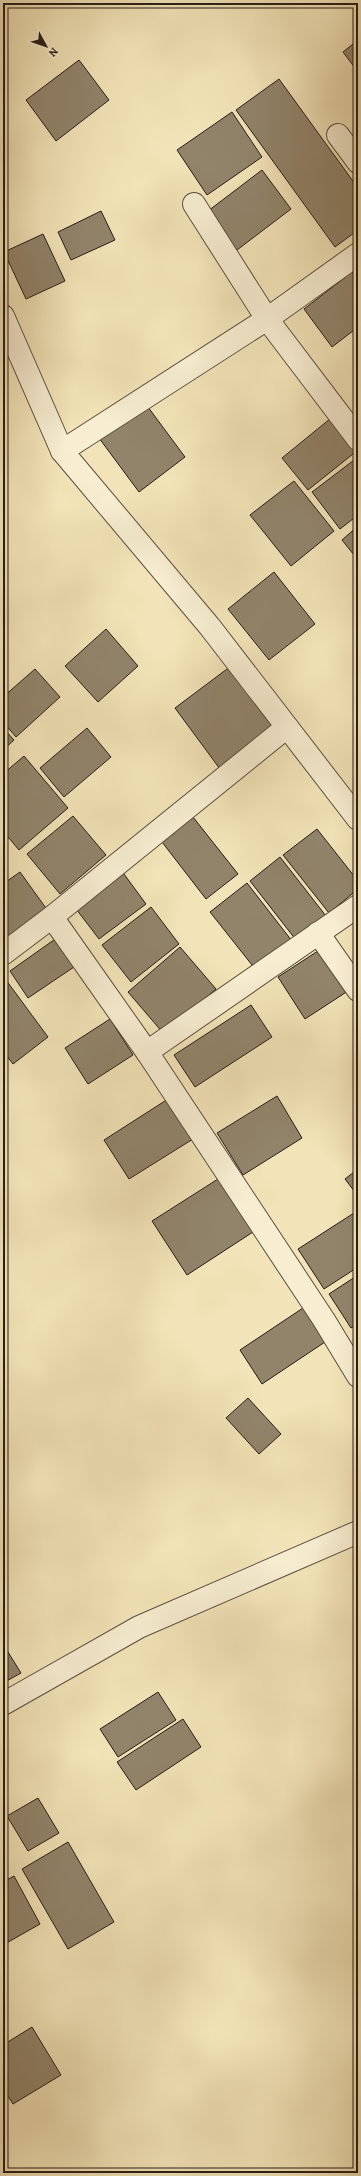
<svg xmlns="http://www.w3.org/2000/svg" width="361" height="2176" font-family="Alegreya,serif">
<style>
.building{fill:#91846b;stroke:#281d17}
.lines{fill:none;stroke-linecap:round;stroke-linejoin:round}
.minor-casing{stroke:#5a4f3f;stroke-width:24}
.minor{stroke:#f7edd1;stroke-width:22}
</style>
<rect width="100%" height="100%" fill="#f2e4b8"/>
<filter id="stains"><feTurbulence type="fractalNoise" baseFrequency=".005" numOctaves="4"/><feColorMatrix values="0 0 0 0 .2 0 0 0 0 .09 0 0 0 0 .02 0 0 0 .5 -.17"/></filter>
<radialGradient id="worn" r=".72"><stop offset=".6" stop-color="#630" stop-opacity="0"/><stop offset="1" stop-color="#630" stop-opacity=".3"/></radialGradient>
<g class="building">
<path d="M 358,40 L 358,72 L 343,52 Z"/>
<path d="M 79,60 L 109,100 L 56,141 L 26,100 Z"/>
<path d="M 279,79 L 358,188 L 358,230 L 335,247 L 236,110 Z"/>
<path d="M 232,112 L 262,157 L 207,195 L 177,150 Z"/>
<path d="M 262,170 L 291,209 L 237,250 L 208,211 Z"/>
<path d="M 101,211 L 115,240 L 71,260 L 58,232 Z"/>
<path d="M 43,234 L 65,281 L 26,299 L 4,252 Z"/>
<path d="M 352,272 L 358,281 L 358,327 L 332,347 L 304,309 Z"/>
<path d="M 145,403 L 185,457 L 139,492 L 99,438 Z"/>
<path d="M 336,414 L 358,442 L 358,450 L 308,490 L 282,458 Z"/>
<path d="M 358,457 L 358,515 L 340,529 L 312,492 Z"/>
<path d="M 294,481 L 334,531 L 291,566 L 250,515 Z"/>
<path d="M 358,526 L 358,560 L 342,540 Z"/>
<path d="M 274,572 L 315,624 L 269,660 L 228,609 Z"/>
<path d="M 106,629 L 138,666 L 98,702 L 65,666 Z"/>
<path d="M 231,666 L 276,727 L 220,769 L 175,708 Z"/>
<path d="M 35,669 L 60,697 L 16,737 L 3,722 L 3,697 Z"/>
<path d="M 3,728 L 14,740 L 3,750 Z"/>
<path d="M 87,728 L 111,757 L 64,797 L 40,768 Z"/>
<path d="M 24,756 L 68,808 L 19,850 L 3,831 L 3,774 Z"/>
<path d="M 73,816 L 106,855 L 60,894 L 27,854 Z"/>
<path d="M 193,817 L 238,874 L 206,899 L 162,842 Z"/>
<path d="M 317,829 L 358,881 L 358,889 L 329,913 L 283,855 Z"/>
<path d="M 280,857 L 326,916 L 296,940 L 250,881 Z"/>
<path d="M 121,870 L 146,904 L 99,939 L 73,905 Z"/>
<path d="M 20,872 L 48,911 L 3,942 L 3,884 Z"/>
<path d="M 247,883 L 292,941 L 256,970 L 210,912 Z"/>
<path d="M 151,907 L 179,944 L 131,982 L 102,945 Z"/>
<path d="M 58,937 L 77,965 L 28,998 L 10,971 Z"/>
<path d="M 180,947 L 216,989 L 164,1034 L 128,992 Z"/>
<path d="M 324,947 L 351,989 L 305,1019 L 278,977 Z"/>
<path d="M 3,976 L 48,1037 L 13,1064 L 3,1051 Z"/>
<path d="M 251,1005 L 272,1037 L 195,1087 L 174,1055 Z"/>
<path d="M 110,1019 L 133,1055 L 88,1084 L 65,1048 Z"/>
<path d="M 277,1096 L 302,1138 L 243,1175 L 217,1133 Z"/>
<path d="M 168,1099 L 193,1139 L 129,1179 L 104,1140 Z"/>
<path d="M 358,1169 L 358,1196 L 345,1179 Z"/>
<path d="M 218,1179 L 253,1232 L 187,1275 L 152,1221 Z"/>
<path d="M 354,1213 L 358,1218 L 358,1267 L 324,1289 L 298,1249 Z"/>
<path d="M 358,1275 L 358,1324 L 351,1328 L 329,1294 Z"/>
<path d="M 303,1308 L 325,1342 L 262,1384 L 240,1350 Z"/>
<path d="M 248,1398 L 281,1434 L 259,1454 L 226,1418 Z"/>
<path d="M 3,1644 L 21,1673 L 3,1683 Z"/>
<path d="M 158,1692 L 176,1720 L 118,1757 L 100,1729 Z"/>
<path d="M 183,1719 L 201,1747 L 136,1790 L 117,1762 Z"/>
<path d="M 38,1798 L 59,1833 L 28,1851 L 7,1816 Z"/>
<path d="M 68,1842 L 114,1922 L 68,1949 L 22,1869 Z"/>
<path d="M 14,1876 L 40,1924 L 3,1945 L 3,1882 Z"/>
<path d="M 32,2027 L 61,2075 L 13,2104 L 3,2088 L 3,2045 Z"/>
</g>
<g class="lines">
<defs>
<g id="minor">
<path d="M 338,135 L 358,162"/>
<path d="M 194,204 L 267,319 L 358,254"/>
<path d="M 3,316 L 62,451 L 210,627 L 358,819"/>
<path d="M 62,451 L 267,319 L 358,439"/>
<path d="M 358,906 L 147,1052 L 324,1320 L 358,1376"/>
<path d="M 52,917 L 147,1052"/>
<path d="M 318,933 L 358,990"/>
<path d="M 3,954 L 52,917 L 287,727"/>
<path d="M 3,1704 L 139,1627 L 358,1532"/>
</g>
</defs>
<use href="#minor" class="minor-casing"/>
<use href="#minor" class="minor"/>
</g>
<rect width="361" height="2176" fill="none" stroke="#f2e4b8" stroke-width="16"/>
<rect x="4" y="4" width="353" height="2168" fill="none" stroke="#281d17" stroke-width="2"/>
<rect x="8" y="8" width="345" height="2160" fill="none" stroke="#281d17"/>
<g transform="translate(46 46) rotate(130)" stroke="#f7edd1" stroke-width="3" paint-order="stroke">
<path d="M0-3L7 15L0 10L-7 15Z" fill="#281d17"/>
<text y="-6" font-size="11" font-weight="bold" text-anchor="middle" fill="#281d17">N</text>
</g>
<rect width="100%" height="100%" filter="url(#stains)"/>
<rect width="100%" height="100%" fill="url(#worn)"/>
</svg>
